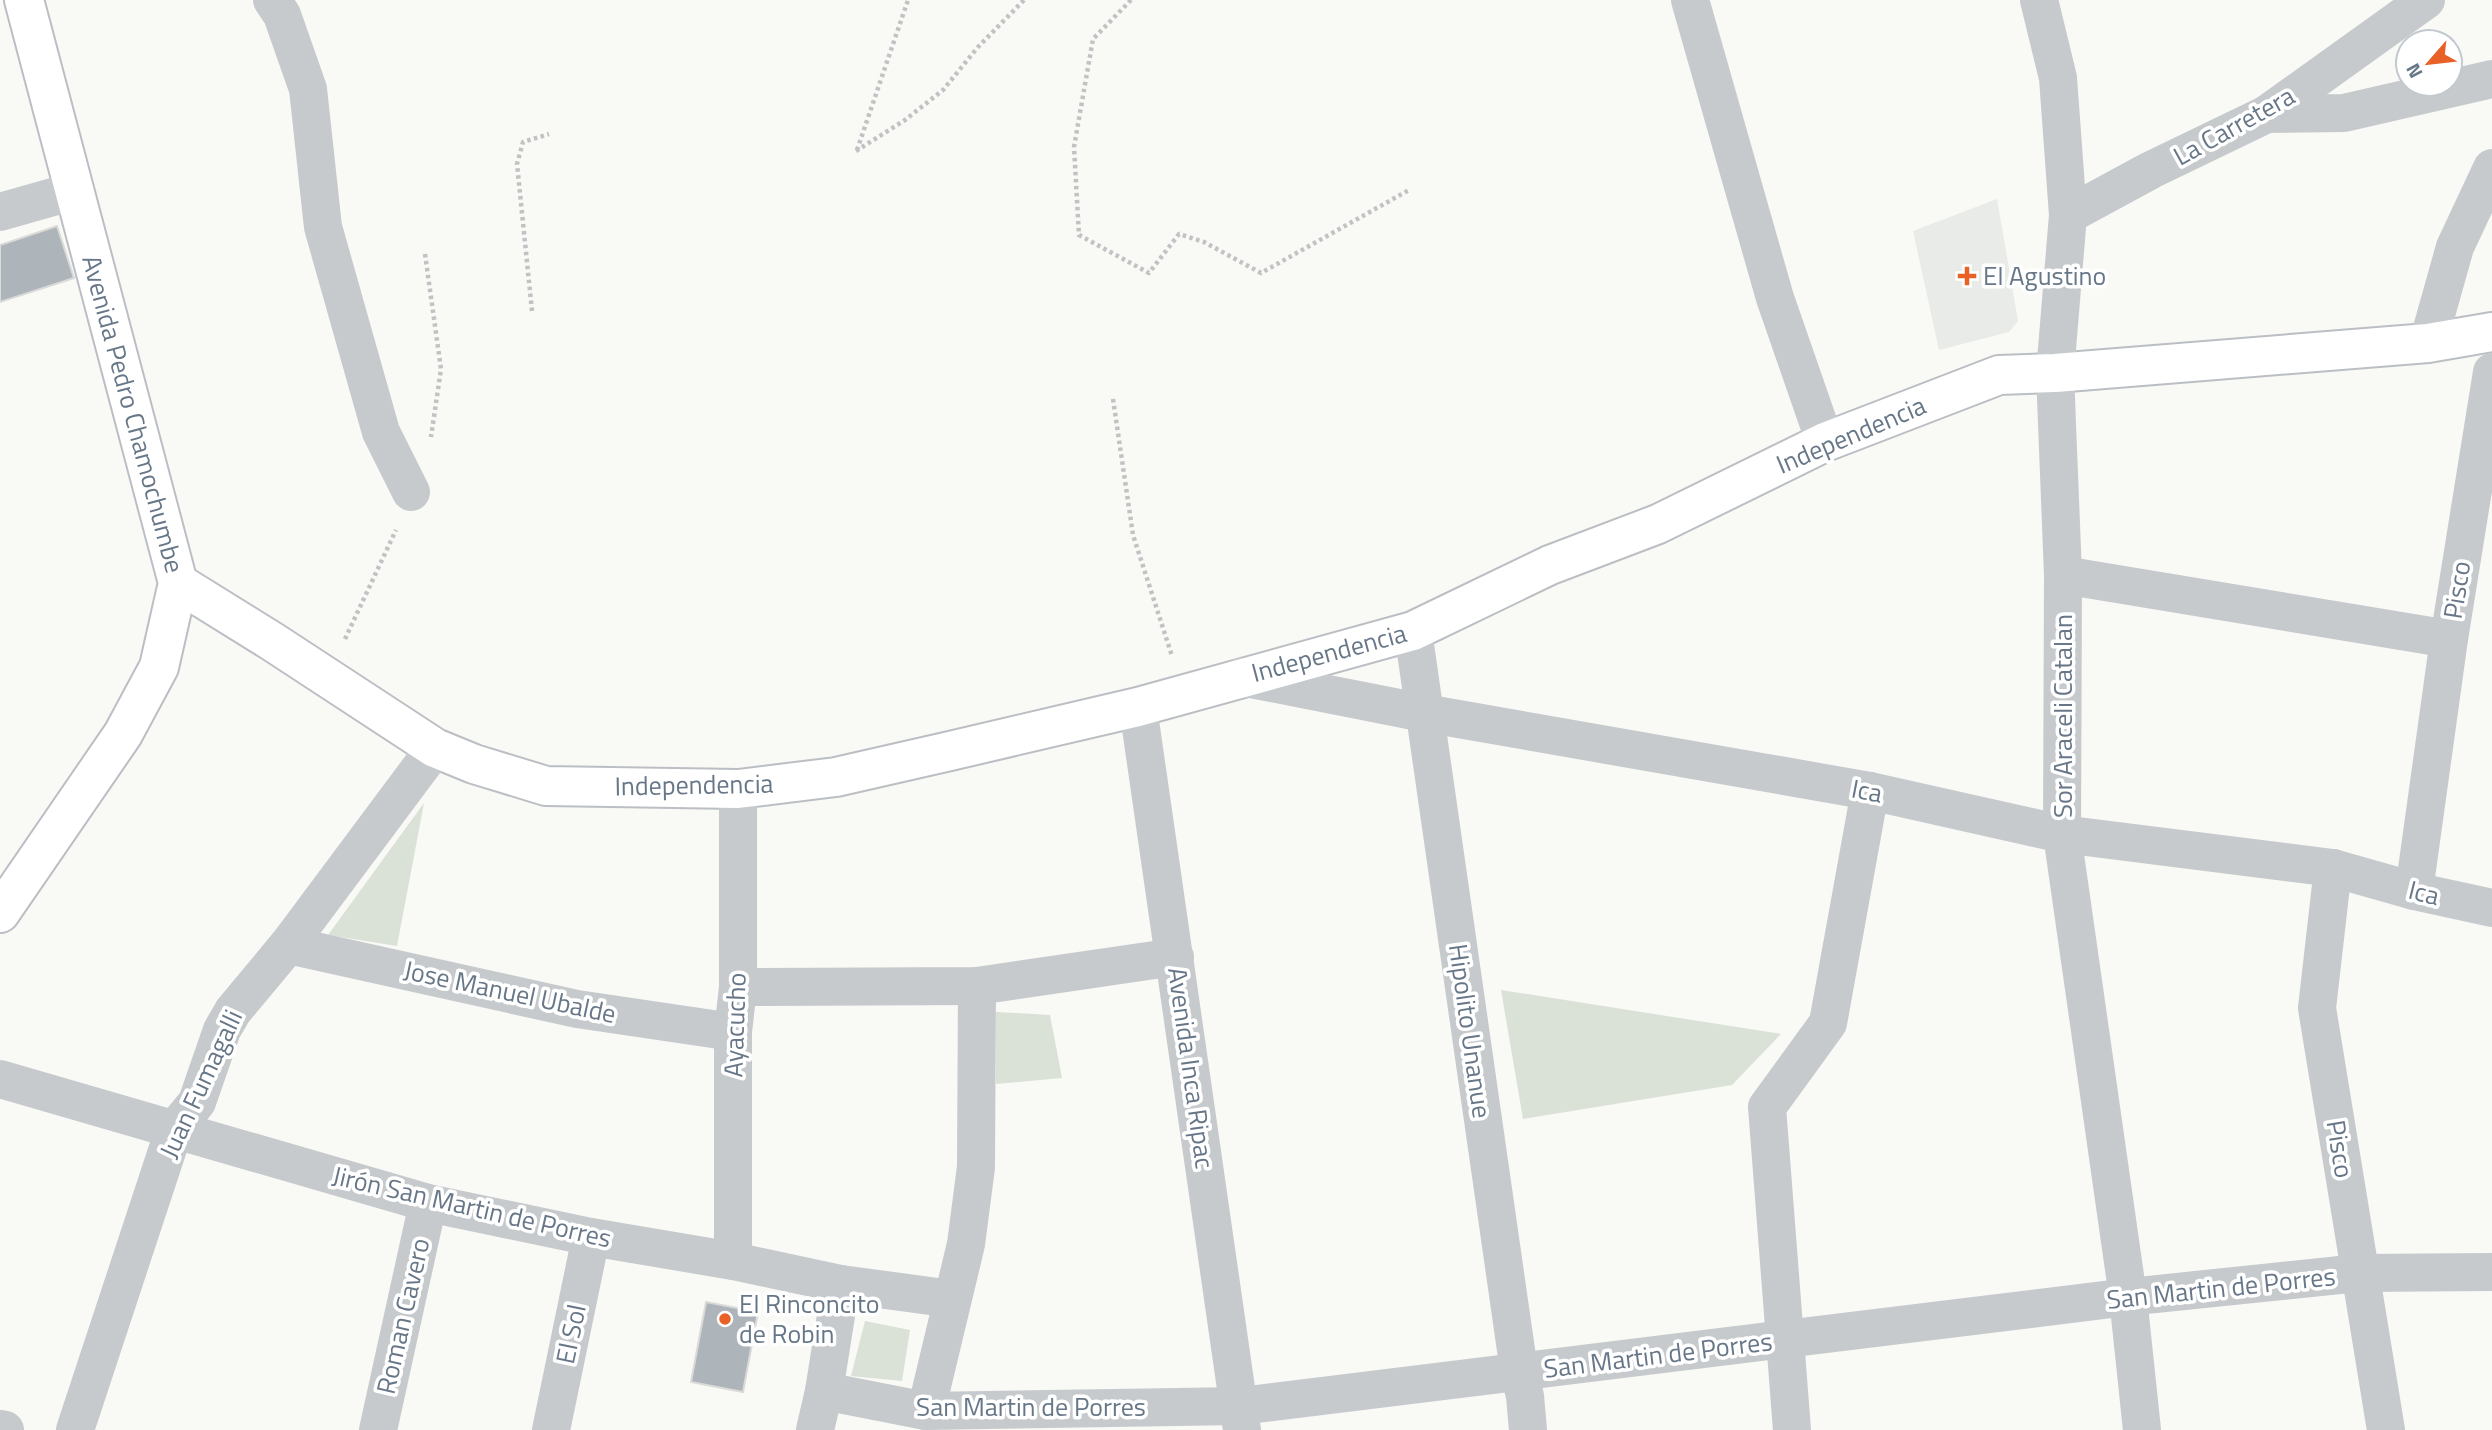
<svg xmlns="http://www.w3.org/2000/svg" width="2492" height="1430" font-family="'Titillium Web',sans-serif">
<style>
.built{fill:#e9ebe9}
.green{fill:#dae1d7}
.building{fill:#adb5bb;stroke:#dadbd8;stroke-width:2}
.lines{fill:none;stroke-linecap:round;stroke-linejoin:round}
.secondary-casing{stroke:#bbbfc4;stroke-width:42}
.path{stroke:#c0c2c4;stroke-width:4.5;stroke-dasharray:3.5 3.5;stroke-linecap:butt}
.street{stroke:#c6cacd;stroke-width:38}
.secondary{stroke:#fff;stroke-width:38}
.poi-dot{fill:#e86127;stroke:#fff;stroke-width:2.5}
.labels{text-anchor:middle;stroke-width:7;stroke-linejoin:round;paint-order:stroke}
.street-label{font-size:26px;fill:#677788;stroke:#fff}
.poi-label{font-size:26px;fill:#677788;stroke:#fff;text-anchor:start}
</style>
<rect width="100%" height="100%" fill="#f9f9f6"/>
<path class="built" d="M 1997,199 L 2018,321 L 2009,332 L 1939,350 L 1913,231 Z"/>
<g class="green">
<path d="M 424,803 L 397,946 L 328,935 Z"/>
<path d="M 1501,990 L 1781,1034 L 1732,1085 L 1523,1119 Z"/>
<path d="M 996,1012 L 1050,1015 L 1062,1078 L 996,1084 Z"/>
<path d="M 865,1321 L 910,1330 L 902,1381 L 851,1376 Z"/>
</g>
<g class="building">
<path d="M 57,226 L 74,278 L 0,302 L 0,245 Z"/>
<path d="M 706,1302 L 758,1312 L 743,1392 L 691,1382 Z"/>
</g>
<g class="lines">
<defs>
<g id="secondary">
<path d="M 178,583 L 273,642 L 435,748 L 474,764 L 546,786 L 738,789 L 836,777 L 950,751 L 1138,707 L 1413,631 L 1550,565 L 1658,524 L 1825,442 L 1999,375 L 2055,373 L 2428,343 L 2492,332"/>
<path d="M 0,913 L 123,734 L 159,667 L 178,583 L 24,0"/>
</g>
</defs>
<use href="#secondary" class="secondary-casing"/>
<g class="path">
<path d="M 1131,0 L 1093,39 L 1074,147 L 1079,235 L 1149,273 L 1179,234 L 1204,242 L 1261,273 L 1409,190"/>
<path d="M 857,150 L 908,0"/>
<path d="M 856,151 L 905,120 L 943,90 L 978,47 L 1024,0"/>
<path d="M 425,254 L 441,369 L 431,437"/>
<path d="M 532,311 L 517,164 L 523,142 L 549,134"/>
<path d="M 1113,399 L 1133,535 L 1172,656"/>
<path d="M 345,639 L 396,530"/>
</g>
<g class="street">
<path d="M 272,0 L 282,15 L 308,89 L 323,227 L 381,432 L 411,492"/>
<path d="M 1690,0 L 1775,298 L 1825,442"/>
<path d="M 2039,0 L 2058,78 L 2068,215 L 2055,373 L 2063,575 L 2062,834 L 2128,1297 L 2142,1430"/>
<path d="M 2267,114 L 2344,113 L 2492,79"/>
<path d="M 0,212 L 74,191"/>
<path d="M 2068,215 L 2151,170 L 2267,114 L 2426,0"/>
<path d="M 2428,343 L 2455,247 L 2492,168"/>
<path d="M 2063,575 L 2449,639"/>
<path d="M 1413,631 L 1519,1371 L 1525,1396 L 1528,1430"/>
<path d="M 1241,677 L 1424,713 L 1870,791 L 2062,834 L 2333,868 L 2414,891 L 2492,908"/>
<path d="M 1138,707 L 1242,1430"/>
<path d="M 2333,868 L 2317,1008 L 2386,1430"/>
<path d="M 2414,891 L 2449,639 L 2492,372"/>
<path d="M 288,945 L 577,1009 L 733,1032"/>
<path d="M 738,987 L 977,986 L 1175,957"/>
<path d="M 0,1079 L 428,1203 L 591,1237 L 733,1261 L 841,1284 L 952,1299"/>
<path d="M 733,1261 L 733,1032 L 738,987 L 738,789"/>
<path d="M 824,1391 L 926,1411 L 1240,1406 L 2128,1297 L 2359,1273 L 2492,1272"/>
<path d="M 926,1411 L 966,1244 L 976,1167 L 977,986"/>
<path d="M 0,1429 L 5,1430"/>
<path d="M 75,1430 L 174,1130 L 197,1102 L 222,1030 L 233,1011 L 288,945 L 435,748"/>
<path d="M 378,1430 L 428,1203"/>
<path d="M 551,1430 L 591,1237"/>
<path d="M 815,1430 L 824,1391 L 841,1284"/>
<path d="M 1792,1430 L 1767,1107 L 1828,1023 L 1870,791"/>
</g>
<use href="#secondary" class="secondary"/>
</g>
<g class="poi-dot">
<path d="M1963.5 265.5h7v7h7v7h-7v7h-7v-7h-7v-7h7z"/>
<circle cx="725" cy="1319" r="7"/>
</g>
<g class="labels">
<g class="street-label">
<text transform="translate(2234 126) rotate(-29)" y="9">La Carretera</text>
<text transform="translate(133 414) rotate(75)" y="9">Avenida Pedro Chamochumbe</text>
<text transform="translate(1851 435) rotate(-23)" y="9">Independencia</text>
<text transform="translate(2457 590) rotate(-81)" y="9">Pisco</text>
<text transform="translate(1329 653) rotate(-15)" y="9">Independencia</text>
<text transform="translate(2063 716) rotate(-90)" y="9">Sor Araceli Catalan</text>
<text transform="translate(694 785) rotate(-1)" y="9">Independencia</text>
<text transform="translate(1867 791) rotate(11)" y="9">Ica</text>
<text transform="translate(2424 893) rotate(14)" y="9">Ica</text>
<text transform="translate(510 992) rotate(12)" y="9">Jose Manuel Ubalde</text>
<text transform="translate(735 1025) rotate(-88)" y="9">Ayacucho</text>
<text transform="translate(1470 1031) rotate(82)" y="9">Hipolito Unanue</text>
<text transform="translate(1191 1068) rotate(82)" y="9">Avenida Inca Ripac</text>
<text transform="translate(201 1084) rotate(-65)" y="9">Juan Fumagalli</text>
<text transform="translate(2340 1149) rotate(81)" y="9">Pisco</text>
<text transform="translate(472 1207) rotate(13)" y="9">Jirón San Martin de Porres</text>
<text transform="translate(2221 1288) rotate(-6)" y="9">San Martin de Porres</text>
<text transform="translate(403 1316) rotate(-77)" y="9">Roman Cavero</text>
<text transform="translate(571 1334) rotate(-78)" y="9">El Sol</text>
<text transform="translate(1658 1355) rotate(-7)" y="9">San Martin de Porres</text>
<text x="1031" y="1416">San Martin de Porres</text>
</g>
<g class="poi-label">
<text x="1983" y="285">El Agustino</text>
<text x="739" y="1313">El Rinconcito<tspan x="739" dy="30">de Robin</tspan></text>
</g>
</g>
<g transform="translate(2429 63) rotate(242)"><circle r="33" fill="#ffffff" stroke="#c2c9cf" stroke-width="2"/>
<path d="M0-5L12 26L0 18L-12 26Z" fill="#e86127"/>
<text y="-10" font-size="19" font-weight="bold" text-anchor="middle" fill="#677788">N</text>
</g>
</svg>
